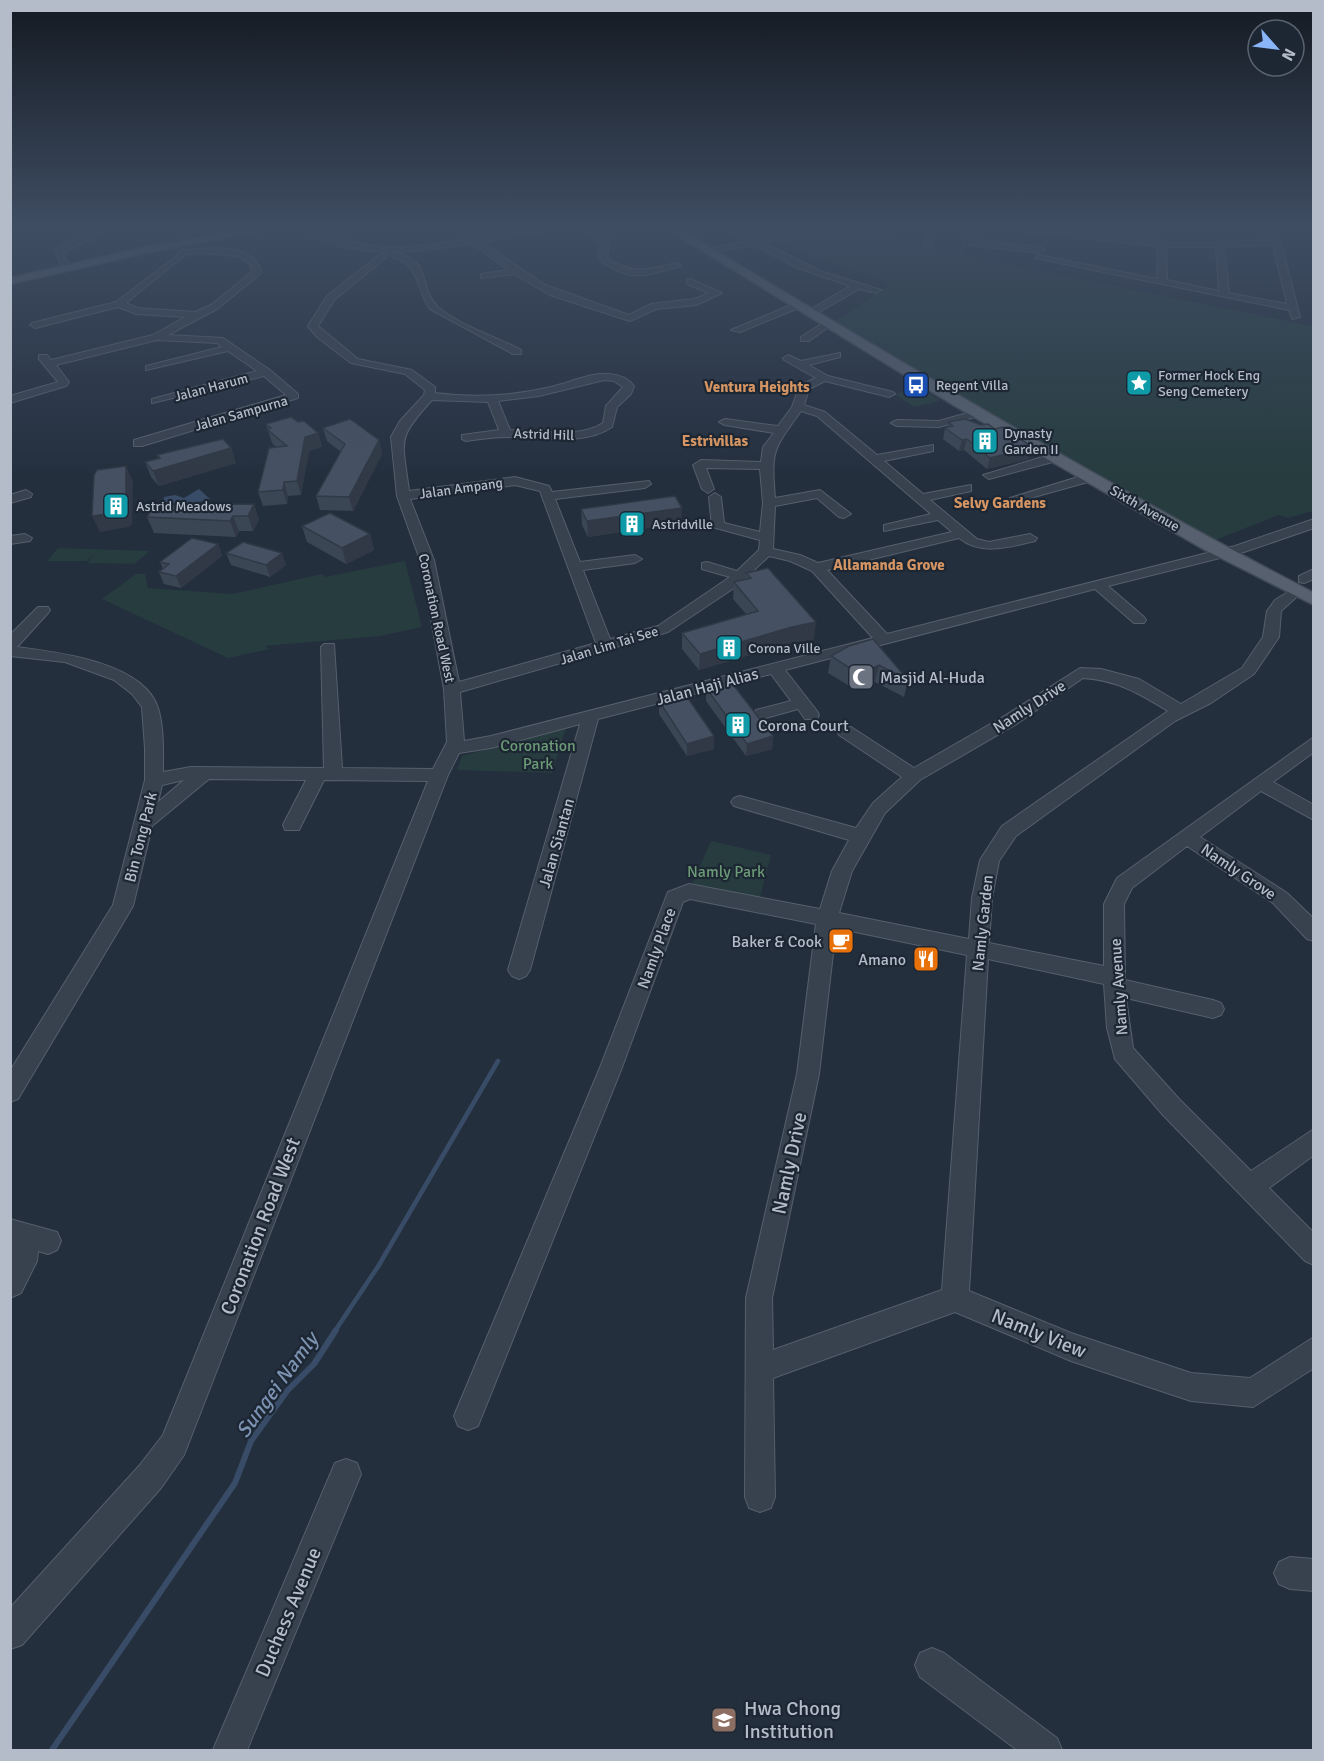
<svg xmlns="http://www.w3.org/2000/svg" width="1324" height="1761" font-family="Signika,sans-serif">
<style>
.green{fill:#263c3f}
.water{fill:#394c67}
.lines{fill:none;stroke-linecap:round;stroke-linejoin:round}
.stream-far2{stroke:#394c67;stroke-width:1.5}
.stream-far1{stroke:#394c67;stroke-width:4.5}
.stream{stroke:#394c67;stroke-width:6}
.minor-casing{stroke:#565f6c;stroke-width:2}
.major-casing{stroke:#414a57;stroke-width:3}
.minor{fill:#38414e;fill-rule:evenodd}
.major{fill:#56606e;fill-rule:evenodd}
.wall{fill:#3b4654}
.shaded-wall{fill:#303945}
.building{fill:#455162;stroke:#303945;stroke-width:1.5}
.labels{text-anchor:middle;stroke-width:4.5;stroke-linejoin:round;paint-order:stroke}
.far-poi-label{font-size:14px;fill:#b4bcc9;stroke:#1d2633;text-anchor:start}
.far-street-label{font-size:14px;fill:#b4bcc9;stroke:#1d2633}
.far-neighbourhood-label{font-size:15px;font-weight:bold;fill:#d59563;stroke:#1d2633}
.poi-label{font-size:16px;fill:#b4bcc9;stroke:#1d2633;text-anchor:start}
.street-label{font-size:16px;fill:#b4bcc9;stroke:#1d2633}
.park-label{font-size:16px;fill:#6b9a76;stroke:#1d2633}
.near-street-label{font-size:20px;fill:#b4bcc9;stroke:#1d2633}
.near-poi-label{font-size:20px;fill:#b4bcc9;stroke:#1d2633;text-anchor:start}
.near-water-label{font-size:21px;font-style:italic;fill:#7c92b1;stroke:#1d2633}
</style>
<rect width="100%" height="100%" fill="#242f3e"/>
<g class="green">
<path d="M 798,229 L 865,229 L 959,255 L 1313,326 L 1313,511 L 1288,518 L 1279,515 L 1215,540 L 832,324 L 891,283 L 799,252 L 784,237 Z"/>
<path d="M 920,388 L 941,401 L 914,407 L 894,394 Z"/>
<path d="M 58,548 L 150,551 L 134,564 L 88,563 L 93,554 L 87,561 L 47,561 Z"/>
<path d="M 405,561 L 422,627 L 380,636 L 265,646 L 270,649 L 228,658 L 102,599 L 136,574 L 145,574 L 148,588 L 233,594 L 322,574 L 325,577 Z"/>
<path d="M 566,728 L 552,773 L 457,770 L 462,756 Z"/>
<path d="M 711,841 L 771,855 L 758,904 L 689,891 Z"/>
</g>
<path class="water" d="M 199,489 L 210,499 L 178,508 L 174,503 L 163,502 L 164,497 L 175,495 L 184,498 Z"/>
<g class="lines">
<path class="stream-far2" d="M 961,255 L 967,229"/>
<path class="stream-far1" d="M 335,1331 L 379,1265 L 498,1061"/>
<path class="stream" d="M 52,1750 L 235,1483 L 251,1441 L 287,1391 L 314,1364 L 336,1330"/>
<defs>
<g id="minor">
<path d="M 98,229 L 110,229 L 63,253 L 68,264 L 61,266 L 55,250 Z"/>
<path d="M 305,229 C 318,229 328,235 340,239 C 359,245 380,247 400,247 C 453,246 503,229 556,229 L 481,242 L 545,285 L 629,315 L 651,304 L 694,299 L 709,293 L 687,284 L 687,280 L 690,279 L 722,293 L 696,305 L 656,309 L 630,321 L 550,295 L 514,274 L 481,278 L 481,274 L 508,270 L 472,243 C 423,252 348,262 305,229 Z"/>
<path d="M 583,229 L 592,229 L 610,241 L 607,258 C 634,276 648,269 677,263 L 681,266 L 647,275 L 631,275 L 620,272 L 600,261 L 598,254 L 602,244 Z"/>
<path d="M 728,229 L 738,229 L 756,240 L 782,231 L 781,229 L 789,229 L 790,234 L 777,241 L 763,243 L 823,272 L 881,290 L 876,293 L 859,289 L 814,315 L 808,315 L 808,311 L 850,286 L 798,268 L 754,245 L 706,253 L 706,249 L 747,241 Z"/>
<path d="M 929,229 L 937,229 L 932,245 L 928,248 L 924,245 Z"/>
<path d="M 997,229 L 1026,229 L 1180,243 L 1280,240 L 1300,317 L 1292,319 L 1289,310 L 1035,258 L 1039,255 L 1157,279 L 1158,246 ZM 1273,245 L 1287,304 L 1229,293 L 1224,247 ZM 1166,247 L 1216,247 L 1219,291 L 1167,280 Z"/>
<path d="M 972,240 L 1041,247 L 1045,250 L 1041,253 L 969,245 Z"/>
<path d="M 215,248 C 235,249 257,251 261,273 L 217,309 L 168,335 L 223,338 L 270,370 L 298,394 L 298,398 L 142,446 L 134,446 L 134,440 L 286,395 L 264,376 L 152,403 L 152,399 L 257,371 L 228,351 L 146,370 L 146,366 L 222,347 L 217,343 L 157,340 L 56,365 L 69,382 L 66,386 L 10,403 L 10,396 L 58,382 L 39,359 L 39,355 L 47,355 L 51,360 L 153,335 L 185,317 L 136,314 L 118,307 L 35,328 L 30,325 L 32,323 L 116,302 L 177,256 L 180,250 ZM 202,253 L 237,256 L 251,265 L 252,272 L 211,305 L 195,312 L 138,308 L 126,303 L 186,254 Z"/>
<path d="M 395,252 C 435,263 416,286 438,307 C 460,326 495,336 521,350 L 521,354 L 513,354 L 430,309 C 415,287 421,265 392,257 Z"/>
<path d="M 382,253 L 389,255 L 334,300 L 318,326 L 358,359 L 412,370 L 435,387 L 435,393 C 474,398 513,396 551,387 C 570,383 590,372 610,374 C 620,375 628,378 634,386 L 631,394 L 617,407 L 612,427 C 583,447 541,436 508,437 C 494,437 480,439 466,441 L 462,439 L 462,435 L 499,430 L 488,402 L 432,400 C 395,440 403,440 409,491 L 515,477 L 549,486 L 552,492 L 649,481 L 651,484 L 645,488 L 555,499 L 580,562 L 635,555 L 642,559 L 635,563 L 583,570 L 610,639 L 658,626 L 730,577 L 702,569 L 702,563 L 707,562 L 737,571 L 759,550 L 760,540 L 712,527 L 709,497 L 715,493 L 721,497 L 724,523 L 760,532 L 763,503 L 760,469 L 706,468 L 714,489 L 708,493 L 702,489 L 693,465 L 701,460 L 761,462 L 763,447 L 774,433 L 725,425 L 719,422 L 725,419 L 778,426 L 792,407 L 800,385 L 816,378 L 784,360 L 783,358 L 788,355 L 801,361 L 840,353 L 840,357 L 809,365 L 828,376 L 893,392 L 895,394 L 889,397 L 825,381 L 809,389 L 804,405 L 825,412 L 877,455 L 933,445 L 933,451 L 884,461 L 923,494 L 971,485 L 971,491 L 930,500 L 977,539 L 989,542 L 1030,534 L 1037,538 L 1035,541 C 1010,547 981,556 959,538 L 827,570 L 887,634 L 1235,546 L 1314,519 L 1314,528 L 1244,552 L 1108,586 L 1144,617 L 1146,620 L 1144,623 L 1134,623 L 1095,589 L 785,670 L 817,711 L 819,715 L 817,719 L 805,719 L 798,709 L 762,719 L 756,718 L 754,714 L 756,710 L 791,701 L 771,674 L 598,719 L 530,970 L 526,976 L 519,979 L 512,976 L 508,970 L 580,724 L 491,748 L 459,753 L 448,775 L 184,1455 L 161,1488 L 22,1645 L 10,1649 L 10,1608 L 139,1466 L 163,1435 L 428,781 L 324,780 L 299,830 L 285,830 L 283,825 L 306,780 L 209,779 L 152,826 L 133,906 L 18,1099 L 10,1102 L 10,1071 L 113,905 L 145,780 L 145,748 L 142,707 L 132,694 L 114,680 L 65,662 L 10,656 L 10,635 L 38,607 L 48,607 L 50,610 L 48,613 L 17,647 C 56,652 144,662 158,708 C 164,727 163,752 163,772 L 191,767 L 324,768 L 321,647 L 324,644 L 334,644 L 342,768 L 433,769 L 447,742 L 444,689 L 420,560 L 397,496 L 391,437 L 400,421 L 424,395 L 425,390 L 405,374 L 351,363 L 317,337 L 308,326 L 327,296 ZM 604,380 L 614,381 L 623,387 L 606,406 L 603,423 C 579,439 538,430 510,430 L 498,401 L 539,396 ZM 801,411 L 817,416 L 931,514 L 884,525 L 884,531 L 938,520 L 952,532 L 818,563 L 800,555 L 773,549 L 775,506 L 817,498 L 839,517 L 844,518 L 851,514 L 820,490 L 775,498 C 771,450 773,450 801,411 ZM 515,485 L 540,491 L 596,643 L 459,682 L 434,560 L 410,499 ZM 769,556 L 790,561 L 812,571 L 873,638 L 491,736 L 464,741 L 460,692 L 668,632 L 737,586 ZM 184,780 L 158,802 L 162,785 Z"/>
<path d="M 798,302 L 803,305 L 801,307 L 740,332 L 731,330 Z"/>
<path d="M 826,321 L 834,323 L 809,341 L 801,341 L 801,337 Z"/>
<path d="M 978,410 L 982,411 L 982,415 L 939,427 L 897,426 L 891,423 L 897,420 L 939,421 Z"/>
<path d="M 1056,453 L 1060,454 L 1060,460 L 989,479 L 983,475 Z"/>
<path d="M 1091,473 L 1095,474 L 1095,480 L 1016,502 L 1010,498 Z"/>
<path d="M 26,490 L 32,494 L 31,497 L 10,503 L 10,495 Z"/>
<path d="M 25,534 L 32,538 L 30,541 L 10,544 L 10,536 Z"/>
<path d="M 1314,569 L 1314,579 L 1304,583 L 1299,582 L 1299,576 Z"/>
<path d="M 1296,587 L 1303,591 L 1281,611 L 1279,637 L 1254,674 L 1211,703 L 1175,721 L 1016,836 L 999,861 L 992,898 L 989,943 L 1104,966 L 1104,904 L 1117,878 L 1314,737 L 1314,752 L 1273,782 L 1314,805 L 1314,820 L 1261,791 L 1200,837 L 1287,893 L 1314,919 L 1314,941 L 1307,939 L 1273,903 L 1187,846 L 1132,888 L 1124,904 L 1125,980 L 1213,1000 L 1221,1003 L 1224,1009 L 1221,1015 L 1213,1018 L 1126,998 L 1133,1048 L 1179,1099 L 1251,1171 L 1314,1129 L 1314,1155 L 1269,1188 L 1314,1233 L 1314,1265 L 1305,1261 L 1163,1115 L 1115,1059 L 1107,1028 L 1104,984 L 988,959 L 969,1291 L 1071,1333 L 1191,1373 L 1250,1378 L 1314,1337 L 1314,1368 L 1253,1407 L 1191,1401 L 1071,1361 L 955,1312 L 773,1378 L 775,1497 L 771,1508 L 760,1512 L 749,1508 L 745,1497 L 746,1298 L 797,1074 L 816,924 L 690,899 L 683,902 L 621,1070 L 478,1426 L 468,1430 L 458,1426 L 454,1416 L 599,1070 L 668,892 L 689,884 L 820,909 L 832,871 L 849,840 L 734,806 L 731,802 L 734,798 L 740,796 L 856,828 L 873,803 L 902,777 L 839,735 L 837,731 L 839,727 L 851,727 L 914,768 L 1006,715 L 1080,668 L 1101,669 L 1139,679 L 1181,704 L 1242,668 L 1263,637 L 1267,611 L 1275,600 ZM 1083,678 C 1117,680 1140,694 1168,711 L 1002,826 L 980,860 L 972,898 L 969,939 L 839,913 L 852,871 L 885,813 L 920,780 L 1018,723 ZM 836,928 L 967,955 L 942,1290 L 773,1350 L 772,1298 L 819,1074 Z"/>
<path d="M 10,1219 L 57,1232 L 61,1241 L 57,1250 L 48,1254 L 38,1251 L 37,1261 L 21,1293 L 12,1297 Z"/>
<path d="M 346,1459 L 357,1463 L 361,1474 L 247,1750 L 213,1750 L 335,1463 Z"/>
<path d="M 1290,1557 L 1314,1559 L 1314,1591 L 1290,1589 L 1279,1584 L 1274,1573 L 1279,1562 Z"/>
<path d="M 932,1648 L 944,1653 L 1057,1738 L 1062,1750 L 1017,1750 L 920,1677 L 915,1665 L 920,1653 Z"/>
</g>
<g id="major">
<path d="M 249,229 L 271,229 L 146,253 L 10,284 L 10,278 L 146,247 Z"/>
<path d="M 667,229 L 679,229 C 888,354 1097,480 1314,593 L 1314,605 L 1205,550 L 955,406 Z"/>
</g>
</defs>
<use href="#minor" class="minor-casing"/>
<use href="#major" class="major-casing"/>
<use href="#minor" class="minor"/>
<use href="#major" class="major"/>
</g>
<g class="wall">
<path d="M 298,422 L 318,433 L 322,447 L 309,451 L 301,495 L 288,496 L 287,504 L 263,506 L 258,492 L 276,447 L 272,443 L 266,424 Z"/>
<path d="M 948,422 L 1029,459 L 987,469 L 964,450 L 959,451 L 943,439 L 945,428 L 947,428 Z"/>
<path d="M 323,428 L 379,440 L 382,454 L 353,511 L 320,510 L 316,496 L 341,452 L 327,441 Z"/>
<path d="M 231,448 L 236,463 L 159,486 L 151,477 L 145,462 L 158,458 L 157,455 Z"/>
<path d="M 254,504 L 259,520 L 253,531 L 239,531 L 236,537 L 154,533 L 147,517 Z"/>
<path d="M 581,509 L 681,523 L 588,537 L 582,525 Z"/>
<path d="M 302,526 L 370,534 L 374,550 L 346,564 L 307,542 Z"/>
<path d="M 218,544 L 222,556 L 181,588 L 164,584 L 159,572 L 163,569 L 160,562 Z"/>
<path d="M 226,553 L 286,565 L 270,577 L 231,565 Z"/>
<path d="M 746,573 L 814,639 L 790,643 L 699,670 L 682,649 L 682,633 L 746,614 L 733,599 L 734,582 L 746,580 Z"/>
<path d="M 849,646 L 908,680 L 904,697 L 875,682 L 856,690 L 828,673 L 831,656 Z"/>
<path d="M 706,688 L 773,736 L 772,749 L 746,756 L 706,701 Z"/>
<path d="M 659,701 L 714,749 L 687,756 L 659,714 Z"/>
</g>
<g class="shaded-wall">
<path d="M 318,433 L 322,447 L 309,451 L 301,495 L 297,481 L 305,437 Z"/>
<path d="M 967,439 L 964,450 L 959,451 L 962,440 Z"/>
<path d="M 379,440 L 382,454 L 353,511 L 349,497 Z"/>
<path d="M 1032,447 L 1029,459 L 987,469 L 990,458 Z"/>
<path d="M 231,448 L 236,463 L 159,486 L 153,471 Z"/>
<path d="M 126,466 L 133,481 L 132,524 L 129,527 L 100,532 L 92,516 Z"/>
<path d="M 284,482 L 288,496 L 287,504 L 283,490 Z"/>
<path d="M 254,504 L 259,520 L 253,531 L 248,516 Z"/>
<path d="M 682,508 L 681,523 L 588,537 L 587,521 Z"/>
<path d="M 233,516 L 239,531 L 236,537 L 230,521 Z"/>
<path d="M 370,534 L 374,550 L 346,564 L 342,548 Z"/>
<path d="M 218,544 L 222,556 L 181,588 L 176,576 Z"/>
<path d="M 282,553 L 286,565 L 270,577 L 266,565 Z"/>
<path d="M 816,622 L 814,639 L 790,643 L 699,670 L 700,654 L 792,627 Z"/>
<path d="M 879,665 L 875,682 L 856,690 L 859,674 Z"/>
<path d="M 714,736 L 714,749 L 687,756 L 687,744 Z"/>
<path d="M 773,736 L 772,749 L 746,756 L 747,744 Z"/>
</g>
<g class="building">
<path d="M 291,417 L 298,422 L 304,421 L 318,433 L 305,437 L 297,481 L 284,482 L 283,490 L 258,492 L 269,448 L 287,446 L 267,429 L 271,428 L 266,424 Z"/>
<path d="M 350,419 L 379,440 L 349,497 L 316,496 L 345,444 L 323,428 Z"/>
<path d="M 965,419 L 981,425 L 988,424 L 995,429 L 1003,427 L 1032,447 L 990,458 L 967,439 L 962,440 L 945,428 L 953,426 L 948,422 Z"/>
<path d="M 223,439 L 231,448 L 153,471 L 145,462 L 160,458 L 157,455 Z"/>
<path d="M 126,466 L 126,508 L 122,512 L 92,516 L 94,475 L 97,470 Z"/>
<path d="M 675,496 L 682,508 L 587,521 L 581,509 Z"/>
<path d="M 254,504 L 248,516 L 233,516 L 230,521 L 147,517 L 155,505 Z"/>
<path d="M 330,513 L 370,534 L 342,548 L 302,526 Z"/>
<path d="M 192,538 L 218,544 L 176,576 L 159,572 L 169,564 L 160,562 Z"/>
<path d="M 243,542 L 282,553 L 266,565 L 226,553 Z"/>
<path d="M 768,568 L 816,622 L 792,627 L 700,654 L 682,633 L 758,611 L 734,582 L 751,578 L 746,573 Z"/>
<path d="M 873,639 L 908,680 L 879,665 L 859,674 L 831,656 L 849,646 Z"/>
<path d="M 731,682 L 773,736 L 747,744 L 706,688 Z"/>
<path d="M 685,694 L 714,736 L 687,744 L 659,701 Z"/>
</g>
<linearGradient id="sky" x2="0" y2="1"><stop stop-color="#141a22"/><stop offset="0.48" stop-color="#3f4d63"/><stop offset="1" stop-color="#3f4d63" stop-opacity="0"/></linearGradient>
<rect width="1324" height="475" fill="url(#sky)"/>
<defs>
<symbol id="sight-square" viewBox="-11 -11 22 22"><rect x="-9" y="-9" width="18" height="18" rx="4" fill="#0f9aa8" stroke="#1d2633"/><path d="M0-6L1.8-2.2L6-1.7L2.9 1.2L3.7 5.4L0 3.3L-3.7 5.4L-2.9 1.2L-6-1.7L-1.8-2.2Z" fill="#fff"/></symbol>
<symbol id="bus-square" viewBox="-11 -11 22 22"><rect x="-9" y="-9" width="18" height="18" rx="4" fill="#1a4fb4" stroke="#1d2633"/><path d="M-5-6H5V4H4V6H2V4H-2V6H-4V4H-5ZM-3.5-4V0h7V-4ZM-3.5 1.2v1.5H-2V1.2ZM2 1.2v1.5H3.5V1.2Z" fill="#fff"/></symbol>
<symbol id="building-square" viewBox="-11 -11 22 22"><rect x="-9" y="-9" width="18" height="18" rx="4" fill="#0f9aa8" stroke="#1d2633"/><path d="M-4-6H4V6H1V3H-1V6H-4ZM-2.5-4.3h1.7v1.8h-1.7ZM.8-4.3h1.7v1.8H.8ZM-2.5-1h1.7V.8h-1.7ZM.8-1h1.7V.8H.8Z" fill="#fff"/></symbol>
<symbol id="mosque-square" viewBox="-11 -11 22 22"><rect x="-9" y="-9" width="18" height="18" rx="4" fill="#6b7280" stroke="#1d2633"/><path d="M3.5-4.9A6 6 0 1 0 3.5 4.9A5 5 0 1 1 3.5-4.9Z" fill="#fff"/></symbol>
<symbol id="cafe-square" viewBox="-11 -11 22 22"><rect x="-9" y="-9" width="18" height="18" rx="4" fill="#e8710a" stroke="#1d2633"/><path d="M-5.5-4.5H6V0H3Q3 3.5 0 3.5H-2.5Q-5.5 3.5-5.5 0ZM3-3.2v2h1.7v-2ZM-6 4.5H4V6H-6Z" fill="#fff"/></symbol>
<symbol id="restaurant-square" viewBox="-11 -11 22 22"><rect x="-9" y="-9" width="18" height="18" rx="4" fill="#e8710a" stroke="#1d2633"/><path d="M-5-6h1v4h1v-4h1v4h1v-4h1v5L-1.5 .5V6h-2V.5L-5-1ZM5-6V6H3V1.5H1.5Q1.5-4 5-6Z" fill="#fff"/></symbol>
<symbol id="university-square" viewBox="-11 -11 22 22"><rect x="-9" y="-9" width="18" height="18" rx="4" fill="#8d6e63" stroke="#1d2633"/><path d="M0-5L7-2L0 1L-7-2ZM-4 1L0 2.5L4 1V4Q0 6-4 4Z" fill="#fff"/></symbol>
</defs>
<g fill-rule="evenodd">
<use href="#sight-square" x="1124" y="368" width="30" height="30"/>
<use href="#bus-square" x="901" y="370" width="30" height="30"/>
<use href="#building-square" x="970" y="426" width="30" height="30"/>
<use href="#building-square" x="101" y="491" width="30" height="30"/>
<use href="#building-square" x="617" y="509" width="30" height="30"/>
<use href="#building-square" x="714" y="633" width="30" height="30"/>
<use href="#mosque-square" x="846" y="662" width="30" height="30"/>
<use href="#building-square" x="723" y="710" width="30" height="30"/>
<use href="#cafe-square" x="826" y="926" width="30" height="30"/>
<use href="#restaurant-square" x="911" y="944" width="30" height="30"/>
<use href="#university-square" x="709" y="1705" width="30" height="30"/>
</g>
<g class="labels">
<g class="far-poi-label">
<text x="1158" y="380">Former Hock Eng<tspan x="1158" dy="16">Seng Cemetery</tspan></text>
<text x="936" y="390">Regent Villa</text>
<text x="1004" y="438">Dynasty<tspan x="1004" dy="16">Garden II</tspan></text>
<text x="136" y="511">Astrid Meadows</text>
<text x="652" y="529">Astridville</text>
<text x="748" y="653">Corona Ville</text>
</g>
<g class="far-street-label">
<text transform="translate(211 387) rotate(-15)" y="5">Jalan Harum</text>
<text transform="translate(241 413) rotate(-16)" y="5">Jalan Sampurna</text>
<text transform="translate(544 434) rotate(2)" y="5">Astrid Hill</text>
<text transform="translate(461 488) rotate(-8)" y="5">Jalan Ampang</text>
<text transform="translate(1145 508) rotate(30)" y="5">Sixth Avenue</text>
<text transform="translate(437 618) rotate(78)" y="5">Coronation Road West</text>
<text transform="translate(609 645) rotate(-17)" y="5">Jalan Lim Tai See</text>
</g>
<g class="far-neighbourhood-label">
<text x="757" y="392">Ventura Heights</text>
<text x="715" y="446">Estrivillas</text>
<text x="1000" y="508">Selvy Gardens</text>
<text x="889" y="570">Allamanda Grove</text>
</g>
<g class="poi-label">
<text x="880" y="683">Masjid Al-Huda</text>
<text x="758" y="731">Corona Court</text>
<text x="822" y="947" text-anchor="end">Baker &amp; Cook</text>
<text x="906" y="965" text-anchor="end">Amano</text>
</g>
<g class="street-label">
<text transform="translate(707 686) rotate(-15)" y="6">Jalan Haji Alias</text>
<text transform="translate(1029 706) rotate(-33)" y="6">Namly Drive</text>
<text transform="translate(140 837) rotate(-76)" y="6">Bin Tong Park</text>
<text transform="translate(556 843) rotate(-74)" y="6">Jalan Siantan</text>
<text transform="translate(1239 871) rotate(34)" y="6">Namly Grove</text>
<text transform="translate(982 923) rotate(-84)" y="6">Namly Garden</text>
<text transform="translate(656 948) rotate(-70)" y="6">Namly Place</text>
<text transform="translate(1118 987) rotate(-94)" y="6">Namly Avenue</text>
</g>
<g class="park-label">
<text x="538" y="751">Coronation<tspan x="538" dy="18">Park</tspan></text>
<text x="726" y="877">Namly Park</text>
</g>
<g class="near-street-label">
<text transform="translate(789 1163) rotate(-78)" y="7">Namly Drive</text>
<text transform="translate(260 1226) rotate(-69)" y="7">Coronation Road West</text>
<text transform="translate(1039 1333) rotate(22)" y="7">Namly View</text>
<text transform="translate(288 1612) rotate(-67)" y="7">Duchess Avenue</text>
</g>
<g class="near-poi-label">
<text x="744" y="1715">Hwa Chong<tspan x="744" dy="23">Institution</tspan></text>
</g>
<g class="near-water-label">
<text transform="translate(277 1385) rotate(-54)" y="7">Sungei Namly</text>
</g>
</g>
<rect width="1324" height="1761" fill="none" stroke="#b4bcc9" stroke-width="24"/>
<g transform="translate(1276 48) rotate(118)"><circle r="28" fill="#1d2633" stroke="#59626f" stroke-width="1.5"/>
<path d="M0-4.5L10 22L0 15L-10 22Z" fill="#8ab4f8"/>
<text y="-9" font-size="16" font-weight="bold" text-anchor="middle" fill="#b4bcc9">N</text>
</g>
</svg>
